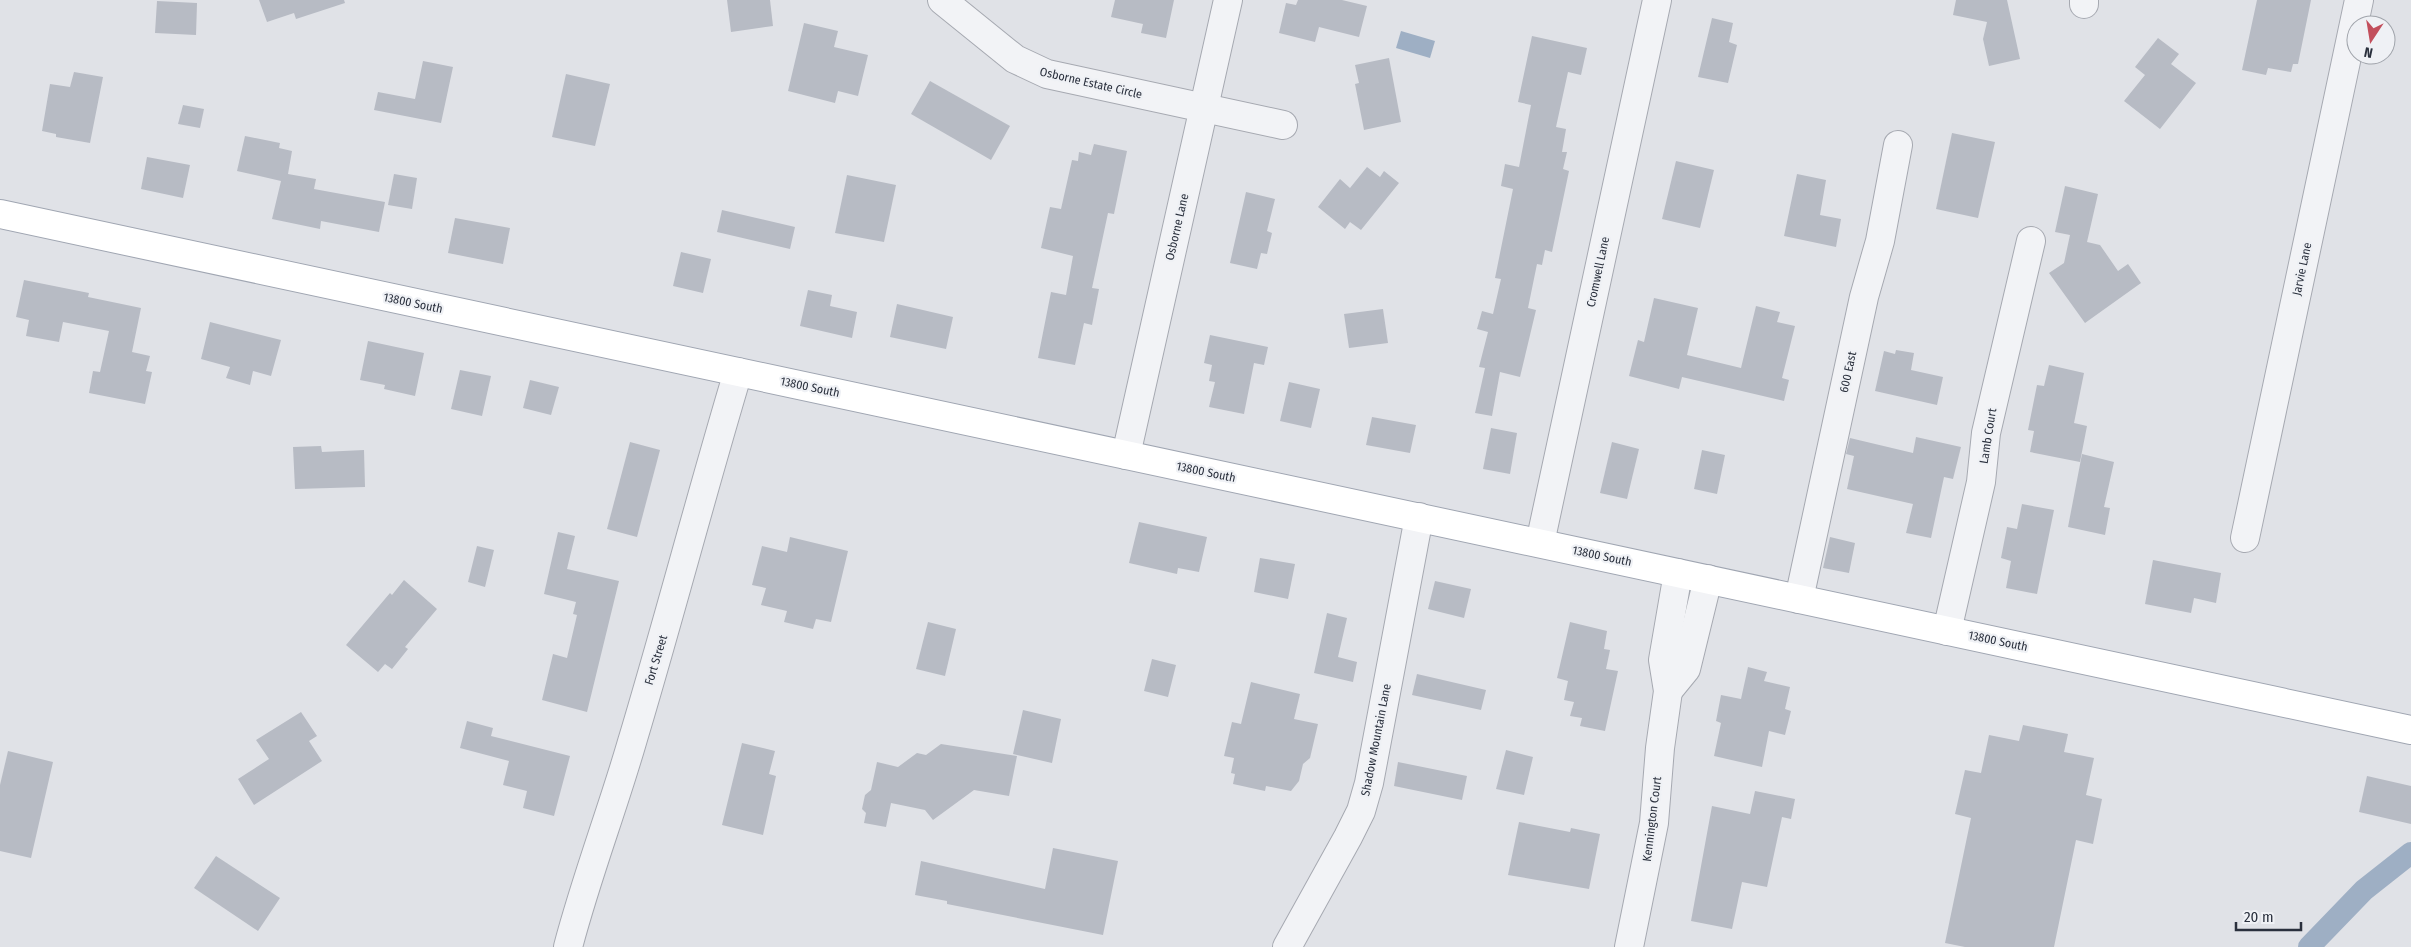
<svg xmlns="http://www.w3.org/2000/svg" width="2411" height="947" font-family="'Fira Sans Condensed',sans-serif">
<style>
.water{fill:#9eafc4}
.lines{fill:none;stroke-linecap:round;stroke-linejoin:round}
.canal{stroke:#9eafc4;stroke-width:22}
.building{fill:#b7bbc4}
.minor-casing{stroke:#a6a9b1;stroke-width:30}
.major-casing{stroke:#a0a6b2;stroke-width:30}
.minor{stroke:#f2f3f6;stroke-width:28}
.major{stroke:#fff;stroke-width:28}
.labels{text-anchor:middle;stroke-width:4.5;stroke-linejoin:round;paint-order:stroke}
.street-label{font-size:12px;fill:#2a303d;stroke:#eff1f5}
</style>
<rect width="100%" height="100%" fill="#e0e2e7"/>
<path class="water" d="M 1401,31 L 1435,41 L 1430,58 L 1396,48 Z"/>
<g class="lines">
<path class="canal" d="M 2309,947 L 2364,890 L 2411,853"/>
</g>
<g class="building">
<path d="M 259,0 L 344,0 L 345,3 L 296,19 L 294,13 L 267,22 Z"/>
<path d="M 727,0 L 770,0 L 773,26 L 731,32 Z"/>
<path d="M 1115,0 L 1174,0 L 1166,38 L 1141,33 L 1143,24 L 1111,17 Z"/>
<path d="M 1298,0 L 1342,0 L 1367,6 L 1359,37 L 1319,27 L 1315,42 L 1279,33 L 1286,3 L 1296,5 Z"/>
<path d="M 1956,0 L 2007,0 L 2020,59 L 1989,66 L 1983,39 L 1987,22 L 1953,15 Z"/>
<path d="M 2257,0 L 2311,0 L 2298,64 L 2293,64 L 2291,72 L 2268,68 L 2266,75 L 2242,70 Z"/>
<path d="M 157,1 L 197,3 L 196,35 L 155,33 Z"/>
<path d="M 1712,18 L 1733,23 L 1729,42 L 1737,45 L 1728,83 L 1698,77 Z"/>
<path d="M 804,23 L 838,31 L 834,47 L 868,55 L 858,96 L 838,91 L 835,103 L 788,91 Z"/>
<path d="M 1532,36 L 1587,48 L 1581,75 L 1568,72 L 1556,127 L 1566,129 L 1562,152 L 1567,152 L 1563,169 L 1569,171 L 1552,252 L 1545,250 L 1542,265 L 1537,264 L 1528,308 L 1536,310 L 1520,377 L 1500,372 L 1492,416 L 1475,413 L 1485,368 L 1479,367 L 1488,332 L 1477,329 L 1482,311 L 1493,314 L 1501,279 L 1495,278 L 1513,189 L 1501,186 L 1505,164 L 1519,167 L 1531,105 L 1518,102 Z"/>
<path d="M 2158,38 L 2179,54 L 2171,64 L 2196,83 L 2160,129 L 2124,101 L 2145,75 L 2135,67 Z"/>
<path d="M 1389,58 L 1401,122 L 1364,130 L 1355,84 L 1359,83 L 1355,65 Z"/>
<path d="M 423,61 L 453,67 L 441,123 L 374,110 L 378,92 L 415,99 Z"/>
<path d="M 74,72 L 103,77 L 90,143 L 56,137 L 56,134 L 42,131 L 50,84 L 70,87 Z"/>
<path d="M 566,74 L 610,84 L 595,146 L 552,137 Z"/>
<path d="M 930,81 L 1010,126 L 991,160 L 911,114 Z"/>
<path d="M 183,105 L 204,109 L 200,128 L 178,124 Z"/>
<path d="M 1952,133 L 1995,142 L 1978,218 L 1936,209 Z"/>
<path d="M 245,136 L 280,143 L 279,148 L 292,151 L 288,174 L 316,179 L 314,189 L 385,202 L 379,232 L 321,221 L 320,229 L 272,219 L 281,181 L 237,171 Z"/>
<path d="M 1094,144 L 1127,151 L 1114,214 L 1108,213 L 1092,288 L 1099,289 L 1092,325 L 1084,323 L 1075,365 L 1038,358 L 1051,292 L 1066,295 L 1073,256 L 1041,248 L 1050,207 L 1061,209 L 1072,160 L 1078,161 L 1079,152 L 1091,155 Z"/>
<path d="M 147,157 L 190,165 L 183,198 L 141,189 Z"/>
<path d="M 1676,161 L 1714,170 L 1700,228 L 1662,219 Z"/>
<path d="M 1367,167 L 1380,177 L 1384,171 L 1399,183 L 1361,230 L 1350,222 L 1345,229 L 1318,207 L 1340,179 L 1350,188 Z"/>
<path d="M 394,174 L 417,178 L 412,209 L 388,205 Z"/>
<path d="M 1797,174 L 1826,180 L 1820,215 L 1841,219 L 1836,247 L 1784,236 Z"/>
<path d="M 847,175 L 896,185 L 884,242 L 835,233 Z"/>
<path d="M 2065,186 L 2098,194 L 2087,242 L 2100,245 L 2118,271 L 2128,264 L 2141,283 L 2085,323 L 2049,273 L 2064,263 L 2070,235 L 2055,232 Z"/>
<path d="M 1246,192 L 1275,199 L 1267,231 L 1272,233 L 1267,254 L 1261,253 L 1257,269 L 1230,263 Z"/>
<path d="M 722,210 L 795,227 L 790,249 L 717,232 Z"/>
<path d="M 455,218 L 510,228 L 503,264 L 448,253 Z"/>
<path d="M 681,252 L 711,259 L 703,293 L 673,286 Z"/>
<path d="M 24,280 L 89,293 L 88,297 L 141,308 L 132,352 L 150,356 L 146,371 L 152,372 L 145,404 L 89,393 L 93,371 L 100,372 L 109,331 L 63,322 L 59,342 L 26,336 L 29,320 L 16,317 Z"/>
<path d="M 808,290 L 832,295 L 830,306 L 857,312 L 852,338 L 800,326 Z"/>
<path d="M 1654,298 L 1698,308 L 1687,355 L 1741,368 L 1756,306 L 1780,312 L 1777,322 L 1795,326 L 1782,378 L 1789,380 L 1784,401 L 1682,377 L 1679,389 L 1629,376 L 1638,340 L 1644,342 Z"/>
<path d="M 897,304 L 953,317 L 946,349 L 890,337 Z"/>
<path d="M 1383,309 L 1388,343 L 1349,348 L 1344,314 Z"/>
<path d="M 210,322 L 281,340 L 271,376 L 253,371 L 250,385 L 226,378 L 230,367 L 201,359 Z"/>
<path d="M 1210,335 L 1268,347 L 1264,365 L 1254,363 L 1244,414 L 1209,407 L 1215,382 L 1209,381 L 1212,365 L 1204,363 Z"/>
<path d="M 368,341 L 424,353 L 415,396 L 384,389 L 385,385 L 360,380 Z"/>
<path d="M 1896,350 L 1914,353 L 1911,370 L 1943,377 L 1937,405 L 1875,391 L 1884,351 L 1895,354 Z"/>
<path d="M 2049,365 L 2084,373 L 2074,423 L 2087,426 L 2080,462 L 2030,452 L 2034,431 L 2028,430 L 2037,385 L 2044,386 Z"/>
<path d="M 460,370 L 491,376 L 482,416 L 451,409 Z"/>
<path d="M 530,380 L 559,387 L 551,415 L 523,408 Z"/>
<path d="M 1289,382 L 1320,389 L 1311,428 L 1280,421 Z"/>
<path d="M 1372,417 L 1416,425 L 1410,453 L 1366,445 Z"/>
<path d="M 1491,428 L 1517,433 L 1510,474 L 1483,469 Z"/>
<path d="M 1916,437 L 1961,447 L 1953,479 L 1944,477 L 1931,538 L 1906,533 L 1913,504 L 1847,489 L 1854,456 L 1846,454 L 1850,438 L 1913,453 Z"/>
<path d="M 630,442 L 660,450 L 637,537 L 607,529 Z"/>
<path d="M 1612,442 L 1639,449 L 1627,499 L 1600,493 Z"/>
<path d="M 321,446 L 322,452 L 364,450 L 365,487 L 295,489 L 293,447 Z"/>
<path d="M 1702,450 L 1725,455 L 1717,494 L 1694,489 Z"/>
<path d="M 2082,454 L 2114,462 L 2104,507 L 2110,508 L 2105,535 L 2068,527 Z"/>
<path d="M 2022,504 L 2054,510 L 2037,594 L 2006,588 L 2011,561 L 2001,558 L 2007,527 L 2017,529 Z"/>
<path d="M 1139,522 L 1207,537 L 1199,572 L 1178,568 L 1177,574 L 1129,563 Z"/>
<path d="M 558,532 L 575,536 L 567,569 L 619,581 L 587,712 L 542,700 L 553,654 L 567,658 L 577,615 L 573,614 L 576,602 L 544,594 Z"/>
<path d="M 790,537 L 848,551 L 831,622 L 816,619 L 813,629 L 784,622 L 787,611 L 761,605 L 766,588 L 752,585 L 762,546 L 787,552 Z"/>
<path d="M 1830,537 L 1855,543 L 1849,573 L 1823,568 Z"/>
<path d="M 477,546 L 494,550 L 485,587 L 468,582 Z"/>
<path d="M 1260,558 L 1295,564 L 1288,599 L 1254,592 Z"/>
<path d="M 2153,560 L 2221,573 L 2216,603 L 2194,598 L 2191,613 L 2145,604 Z"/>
<path d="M 404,580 L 437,609 L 405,647 L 408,649 L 392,669 L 385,664 L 378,672 L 346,645 L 390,593 L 392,595 Z"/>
<path d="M 1435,581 L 1471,589 L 1464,618 L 1428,609 Z"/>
<path d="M 1327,613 L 1347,618 L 1338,657 L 1357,662 L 1353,682 L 1314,673 Z"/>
<path d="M 928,622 L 956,629 L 945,676 L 916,669 Z"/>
<path d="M 1570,622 L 1607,631 L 1604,649 L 1610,650 L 1606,669 L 1618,671 L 1605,731 L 1580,726 L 1582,718 L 1570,716 L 1574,702 L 1564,700 L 1568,681 L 1557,678 Z"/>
<path d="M 1152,659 L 1176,665 L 1168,697 L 1144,691 Z"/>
<path d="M 1748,667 L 1767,672 L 1764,681 L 1790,687 L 1785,709 L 1791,711 L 1785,735 L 1769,731 L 1762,767 L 1714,756 L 1721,723 L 1716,721 L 1721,695 L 1741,699 Z"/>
<path d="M 1417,674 L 1486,690 L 1481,710 L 1412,695 Z"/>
<path d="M 1251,682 L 1300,694 L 1294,719 L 1318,724 L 1310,758 L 1303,764 L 1299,781 L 1291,791 L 1266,786 L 1265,791 L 1233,784 L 1235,774 L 1231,773 L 1234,758 L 1224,756 L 1232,722 L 1241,724 Z"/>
<path d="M 1023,710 L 1061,719 L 1052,763 L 1013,754 Z"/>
<path d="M 301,712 L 317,736 L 309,741 L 322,761 L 254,805 L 238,779 L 269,759 L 256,740 Z"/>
<path d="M 467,721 L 493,728 L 491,736 L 570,756 L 554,816 L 523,808 L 527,791 L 503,785 L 509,761 L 460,748 Z"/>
<path d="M 2023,725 L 2068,734 L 2064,752 L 2094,758 L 2086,795 L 2102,799 L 2093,844 L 2076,840 L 2054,947 L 1965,947 L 1945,943 L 1971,818 L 1955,814 L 1965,770 L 1981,773 L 1989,735 L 2019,741 Z"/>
<path d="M 742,743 L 775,751 L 769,774 L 776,776 L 763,835 L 722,825 Z"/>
<path d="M 941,744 L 1017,756 L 1009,796 L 974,790 L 933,820 L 925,810 L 891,803 L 886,827 L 864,823 L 866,813 L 862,809 L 865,795 L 871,790 L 877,762 L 898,767 L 917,753 L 926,755 Z"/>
<path d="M 1506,750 L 1533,757 L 1524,795 L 1496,789 Z"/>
<path d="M 8,751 L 53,762 L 31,858 L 0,851 L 0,785 Z"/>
<path d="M 1398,762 L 1467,776 L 1462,800 L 1394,786 Z"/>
<path d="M 2367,776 L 2411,786 L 2411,824 L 2359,812 Z"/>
<path d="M 1755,791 L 1795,799 L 1791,819 L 1782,817 L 1767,887 L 1742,882 L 1732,929 L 1691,921 L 1712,806 L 1750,814 Z"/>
<path d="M 1519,822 L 1570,832 L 1571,828 L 1600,834 L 1589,889 L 1508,875 Z"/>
<path d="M 1053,848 L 1118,861 L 1103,935 L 947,904 L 947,901 L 915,895 L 921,861 L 1045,889 Z"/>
<path d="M 216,856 L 280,898 L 258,931 L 194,888 Z"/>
</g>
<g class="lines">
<defs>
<g id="minor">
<path d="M 942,0 L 1015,59 L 1047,74 L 1283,125"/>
<path d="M 2084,4 L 2084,0"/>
<path d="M 1126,455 L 1228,0"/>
<path d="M 2245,538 L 2359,0"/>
<path d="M 1540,543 L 1657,0"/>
<path d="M 1799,599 L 1864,297 L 1880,241 L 1898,145"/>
<path d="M 1947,631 L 1981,482 L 1986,433 L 2031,241"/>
<path d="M 1668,691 L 1686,669 L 1708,579"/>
<path d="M 568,947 C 586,878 612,811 632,742 C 669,619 701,495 738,372"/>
<path d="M 1287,947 L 1348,837 L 1361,811 L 1369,783 L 1419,517"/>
<path d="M 1629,947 L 1654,823 L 1660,748 L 1668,691 L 1663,660 L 1678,573"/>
</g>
<path id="major" d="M 0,214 L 2411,730"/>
</defs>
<use href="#minor" class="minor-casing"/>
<use href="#major" class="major-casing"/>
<use href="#minor" class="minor"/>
<use href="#major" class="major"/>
</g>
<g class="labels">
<g class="street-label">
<text transform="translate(1091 83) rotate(13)" y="4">Osborne Estate Circle</text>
<text transform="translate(1177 227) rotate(-77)" y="4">Osborne Lane</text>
<text transform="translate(2302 269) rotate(-78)" y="4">Jarvie Lane</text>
<text transform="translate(1598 272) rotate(-78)" y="4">Cromwell Lane</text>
<text transform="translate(413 303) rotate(12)" y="4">13800 South</text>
<text transform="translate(1848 372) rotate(-78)" y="4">600 East</text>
<text transform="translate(810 387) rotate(12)" y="4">13800 South</text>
<text transform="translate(1988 436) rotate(-81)" y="4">Lamb Court</text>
<text transform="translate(1206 472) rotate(12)" y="4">13800 South</text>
<text transform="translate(1602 556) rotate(12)" y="4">13800 South</text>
<text transform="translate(1998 641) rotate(12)" y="4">13800 South</text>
<text transform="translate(656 660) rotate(-73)" y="4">Fort Street</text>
<text transform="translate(1376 740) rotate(-79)" y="4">Shadow Mountain Lane</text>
<text transform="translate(1652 819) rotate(-83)" y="4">Kennington Court</text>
</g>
</g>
<g transform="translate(2371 40) rotate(192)"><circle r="24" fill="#eff1f5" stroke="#a0a4ab"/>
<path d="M0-4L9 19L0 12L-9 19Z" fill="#c24f5c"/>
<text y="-8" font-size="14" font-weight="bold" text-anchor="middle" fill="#2a303d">N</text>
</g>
<path d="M2236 922v8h65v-8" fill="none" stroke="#2a303d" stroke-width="2.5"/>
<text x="2244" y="922" font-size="15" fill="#2a303d" stroke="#eff1f5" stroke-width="4" paint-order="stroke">20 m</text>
</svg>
